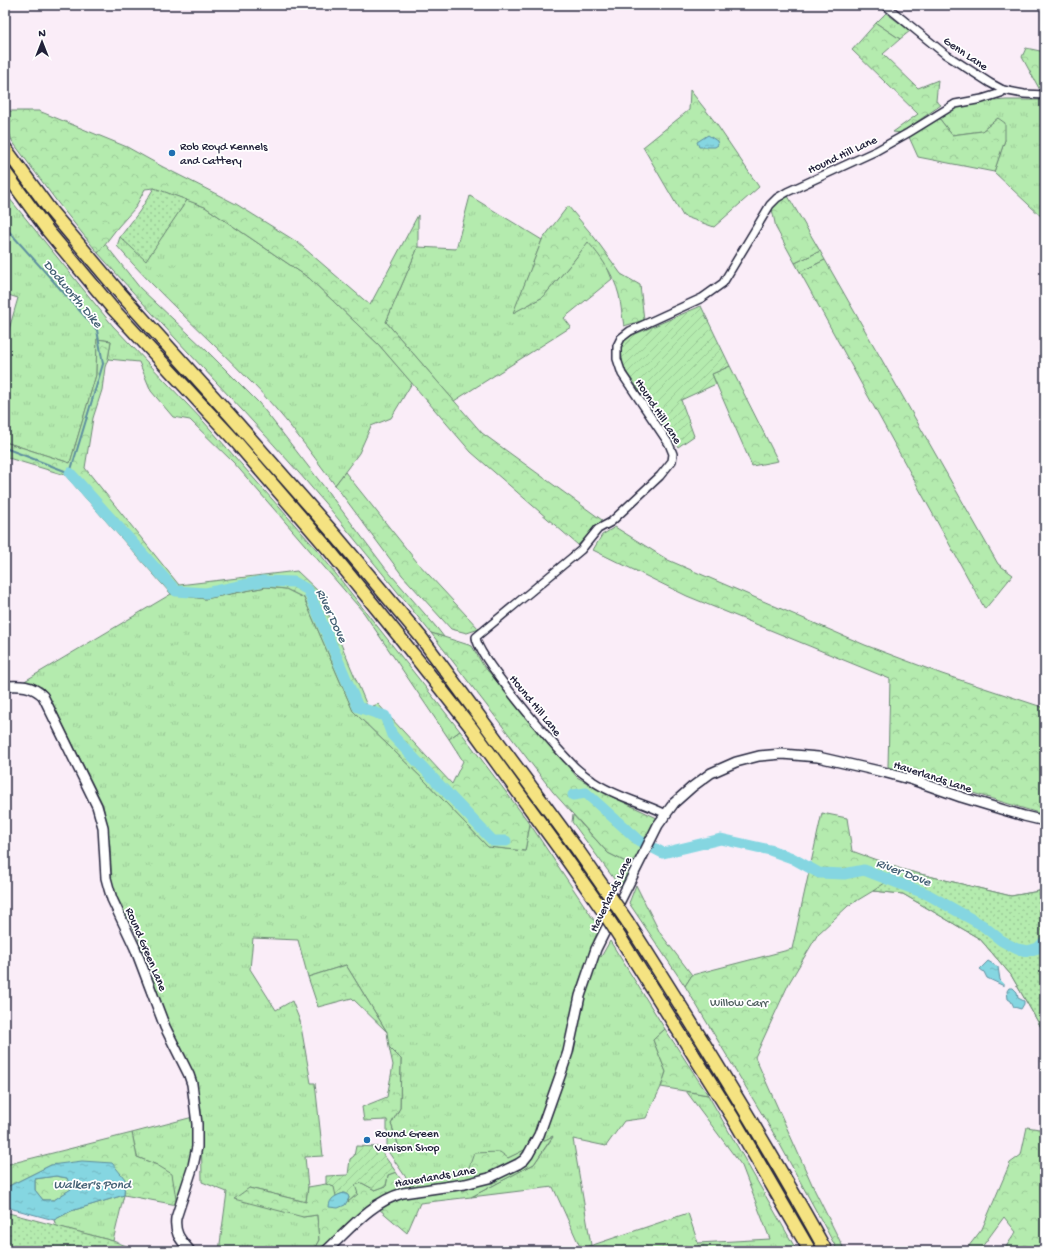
<svg xmlns="http://www.w3.org/2000/svg" width="1050" height="1256" font-family="'Gochi Hand',sans-serif">
<style>
.grass{fill:url(#grass-tufts);stroke:#6b8674}
.forest{fill:url(#forest-crowns);stroke:#6b8674}
.park{fill:url(#park-dots);stroke:#6b8674}
.garden{fill:url(#garden-furrows);stroke:#6b8674}
.water{fill:url(#water-ripples);stroke:#5d8e9f;fill-rule:evenodd}
.lines{fill:none;stroke-linecap:round;stroke-linejoin:round}
.stream{stroke:#5d8e9f;stroke-width:2}
.river{stroke:#85d6e1;stroke-width:11}
.street-casing{stroke:#22223b;stroke-width:10}
.secondary-casing{stroke:#22223b;stroke-width:12}
.highway-casing{stroke:#22223b;stroke-width:15}
.street{stroke:#fff;stroke-width:7}
.secondary{stroke:#fff;stroke-width:9}
.highway{stroke:#f5e382;stroke-width:12}
.highway-bridge-casing{stroke:#22223b;stroke-width:15;stroke-linecap:butt}
.highway-bridge{stroke:#f5e382;stroke-width:12}
.poi-dot{fill:#1f6fb2;stroke:#fff;stroke-width:1.5}
.labels{text-anchor:middle;stroke-width:3.5;stroke-linejoin:round;paint-order:stroke}
.street-label{font-size:12px;fill:#22223b;stroke:#fff}
.poi-label{font-size:12px;fill:#22223b;stroke:#fff;text-anchor:start}
.park-label{font-size:12px;fill:#4e5e5e;stroke:#fff}
.water-label{font-size:13px;font-style:italic;fill:#456175;stroke:#fff}
</style>
<defs>
<pattern id="grass-tufts" width="24" height="20" patternUnits="userSpaceOnUse"><rect width="24" height="20" fill="#b4ebae"/><path d="M3 7l-1-3M5 7V3M7 7l1-3M15 17l-1-3M17 17v-4M19 17l1-3" fill="none" stroke="#9ac997"/></pattern>
<pattern id="forest-crowns" width="20" height="18" patternUnits="userSpaceOnUse"><rect width="20" height="18" fill="#b4ebae"/><path d="M2 6a3 3 0 1 1 6 0M12 15a3 3 0 1 1 6 0" fill="none" stroke="#9ac997"/></pattern>
<pattern id="park-dots" width="8" height="8" patternUnits="userSpaceOnUse"><rect width="8" height="8" fill="#b4ebae"/><path d="M2 2h.1M6 6h.1" fill="none" stroke="#9ac997" stroke-width="1.8" stroke-linecap="round"/></pattern>
<pattern id="garden-furrows" width="10" height="10" patternUnits="userSpaceOnUse"><rect width="10" height="10" fill="#b4ebae"/><path d="M-1 1l2-2M0 10L10 0M9 11l2-2" fill="none" stroke="#9ac997"/></pattern>
<pattern id="water-ripples" width="26" height="14" patternUnits="userSpaceOnUse"><rect width="26" height="14" fill="#85d6e1"/><path d="M2 4q2-2 4 0t4 0M15 11q2-2 4 0t4 0" fill="none" stroke="#73b7c2"/></pattern>
</defs>
<rect width="100%" height="100%" fill="#faedf8"/>
<filter id="ink" filterUnits="userSpaceOnUse"><feTurbulence type="fractalNoise" baseFrequency=".025" numOctaves="2"/><feDisplacementMap in="SourceGraphic" scale="8" xChannelSelector="R" yChannelSelector="G"/><feConvolveMatrix kernelMatrix="1 2 1 2 8 2 1 2 1" color-interpolation-filters="sRGB"/></filter>
<g filter="url(#ink)">
<g class="grass">
<path d="M 886,13 L 910,31 L 900,39 L 876,23 Z"/>
<path d="M 1006,100 L 1045,100 L 1045,220 L 994,172 L 1005,140 L 998,118 L 982,131 L 952,135 L 939,118 L 956,107 L 981,102 Z"/>
<path d="M 5,193 L 113,326 L 204,422 L 317,550 L 460,731 L 449,739 L 364,613 L 234,463 L 190,420 L 173,417 L 151,391 L 139,362 L 108,359 L 111,341 L 97,339 L 96,375 L 70,463 L 5,442 L 5,343 L 18,298 L 5,294 Z"/>
<path d="M 470,196 L 542,240 L 514,312 L 543,297 L 575,259 L 588,241 L 605,262 L 612,279 L 564,318 L 571,327 L 454,401 L 386,322 L 418,247 L 456,249 Z"/>
<path d="M 187,200 L 205,207 L 309,278 L 379,345 L 412,383 L 391,418 L 371,426 L 359,453 L 335,485 C 309,450 283,414 252,383 C 208,337 159,295 117,246 L 120,237 L 146,260 Z"/>
<path d="M 105,244 L 140,288 L 207,351 L 259,403 L 325,488 L 386,569 L 437,628 L 444,637 L 431,633 C 397,592 364,550 330,509 C 256,421 174,340 98,253 Z"/>
<path d="M 820,251 L 825,260 L 800,272 L 795,263 Z"/>
<path d="M 266,587 L 286,589 L 304,598 L 353,711 L 425,781 L 488,847 L 525,851 L 530,824 L 600,929 L 594,940 L 601,957 L 610,941 L 665,1029 L 653,1040 L 666,1072 L 661,1087 L 646,1118 L 624,1121 L 606,1146 L 573,1139 L 591,1245 L 581,1249 L 553,1187 L 471,1197 L 534,1164 L 553,1137 L 508,1158 L 467,1173 L 407,1179 L 387,1150 L 399,1147 L 391,1124 L 400,1108 L 401,1059 L 389,1047 L 387,1032 L 346,965 L 308,977 L 298,940 L 253,938 L 250,969 L 276,1010 L 292,1001 L 300,1021 L 311,1083 L 315,1083 L 323,1156 L 305,1157 L 308,1187 L 306,1202 L 249,1188 L 303,1217 L 317,1215 L 319,1240 L 313,1251 L 219,1251 L 227,1192 L 202,1182 L 201,1108 L 194,1075 L 170,1027 L 137,935 L 112,888 L 110,845 L 103,805 L 55,708 L 42,687 L 23,682 L 171,594 L 205,599 Z"/>
<path d="M 573,815 L 608,853 L 632,865 L 620,887 L 572,822 Z"/>
<path d="M 636,885 L 660,933 L 692,975 L 685,986 L 629,903 Z"/>
<path d="M 686,1091 L 708,1095 L 797,1251 L 695,1251 L 700,1249 L 698,1243 L 770,1239 L 742,1166 Z"/>
<path d="M 193,1117 L 194,1145 L 177,1205 L 157,1165 L 137,1157 L 132,1133 Z"/>
<path d="M 124,1195 L 113,1241 L 56,1226 L 54,1220 L 71,1211 Z"/>
</g>
<g class="forest">
<path d="M 876,23 L 900,39 L 883,54 L 918,88 L 938,80 L 936,101 L 941,105 L 901,133 L 893,132 L 918,114 L 852,50 Z"/>
<path d="M 1026,48 L 1040,51 L 1045,49 L 1045,92 L 1041,92 L 1022,57 Z"/>
<path d="M 690,90 L 715,122 L 759,187 L 714,227 L 683,216 L 643,147 L 689,110 Z"/>
<path d="M 5,111 L 39,111 L 127,147 L 163,167 L 236,204 L 297,242 L 370,305 L 418,215 L 418,247 L 386,322 L 482,433 L 602,520 L 578,545 L 471,452 L 379,345 L 309,278 L 205,207 L 154,188 L 145,189 L 135,208 L 118,227 L 98,253 L 58,203 L 12,141 L 5,120 Z"/>
<path d="M 939,118 L 952,135 L 982,131 L 998,118 L 1005,123 L 1005,140 L 994,172 L 918,157 L 909,137 Z"/>
<path d="M 788,196 L 820,251 L 795,263 L 776,228 L 772,209 L 780,200 Z"/>
<path d="M 568,206 L 594,237 L 621,274 L 640,285 L 644,320 L 624,326 C 622,315 621,305 619,295 C 614,275 601,257 588,242 L 575,259 L 543,297 L 513,313 L 542,240 Z"/>
<path d="M 825,260 L 998,564 L 1013,575 L 985,609 L 800,272 Z"/>
<path d="M 97,339 L 111,341 L 108,359 L 105,367 L 102,390 L 93,418 L 85,468 L 179,585 L 297,571 L 319,592 L 368,708 L 378,704 L 452,784 L 463,761 L 449,739 L 460,731 L 530,824 L 525,851 L 488,847 L 425,781 L 353,711 L 304,598 L 286,589 L 266,587 L 205,599 L 171,594 L 65,475 L 5,457 L 5,442 L 70,463 L 96,375 Z"/>
<path d="M 730,366 L 778,461 L 752,466 L 712,374 Z"/>
<path d="M 345,472 L 417,562 L 479,629 L 467,633 L 451,629 L 402,575 L 335,485 Z"/>
<path d="M 615,527 L 668,560 L 865,645 L 942,674 L 1045,708 L 1045,815 L 888,767 L 890,679 L 687,596 L 593,550 L 602,535 Z"/>
<path d="M 431,633 L 472,646 L 483,665 L 577,777 L 604,793 L 657,818 L 632,865 L 608,853 L 553,792 Z"/>
<path d="M 822,813 L 847,818 L 852,851 L 904,870 L 1011,896 L 1045,890 L 1045,1034 L 1011,975 L 980,939 L 903,894 L 873,891 L 848,906 L 818,934 L 789,983 L 755,1057 L 815,1191 L 845,1251 L 838,1251 L 777,1139 L 685,986 L 692,975 L 792,949 Z"/>
<path d="M 346,965 L 387,1032 L 352,998 L 318,1007 L 308,977 Z"/>
<path d="M 665,1029 L 708,1095 L 661,1087 L 666,1072 L 653,1040 Z"/>
<path d="M 389,1047 L 401,1059 L 400,1108 L 391,1124 L 399,1147 L 387,1150 L 387,1120 L 364,1121 L 362,1107 L 387,1097 L 393,1065 Z"/>
<path d="M 1027,1127 L 1045,1130 L 1045,1251 L 1003,1251 L 1016,1232 L 1004,1217 L 979,1251 L 965,1251 L 982,1229 L 1010,1163 L 1021,1155 Z"/>
<path d="M 132,1133 L 137,1157 L 157,1165 L 172,1174 L 177,1205 L 124,1195 L 125,1179 L 51,1165 L 5,1188 L 5,1165 Z"/>
<path d="M 553,1136 L 534,1164 L 471,1197 L 420,1203 L 407,1233 L 379,1209 L 359,1223 L 330,1251 L 313,1251 L 319,1240 L 317,1215 L 303,1217 L 234,1199 L 249,1188 L 306,1202 L 308,1187 L 326,1184 L 335,1187 L 362,1183 L 375,1190 L 386,1186 L 388,1175 L 396,1172 L 401,1180 L 467,1173 L 474,1153 L 500,1152 L 508,1158 Z"/>
<path d="M 56,1176 L 67,1178 L 72,1189 L 54,1200 L 43,1200 L 35,1190 L 35,1179 Z"/>
<path d="M 688,1213 L 700,1249 L 695,1251 L 581,1251 L 581,1249 Z"/>
</g>
<g class="park">
<path d="M 154,188 L 187,200 L 146,261 L 120,237 L 139,212 Z"/>
<path d="M 904,870 L 1011,896 L 1045,890 L 1045,1034 L 1011,975 L 980,939 L 903,894 L 873,891 Z"/>
<path d="M 5,1212 L 113,1241 L 140,1251 L 5,1251 Z"/>
</g>
<g class="garden">
<path d="M 701,306 L 730,366 L 712,374 L 716,384 L 681,400 L 694,436 L 678,447 L 623,367 L 621,348 L 626,338 Z"/>
<path d="M 356,1146 L 378,1147 L 396,1172 L 388,1175 L 386,1186 L 375,1190 L 362,1183 L 355,1185 L 358,1194 L 348,1202 L 349,1197 L 344,1193 L 336,1196 L 334,1187 L 326,1184 L 326,1176 L 348,1175 L 350,1159 L 354,1156 Z"/>
</g>
<g class="water">
<path d="M 708,135 L 717,141 L 718,145 L 715,147 L 699,147 L 697,142 Z"/>
<path d="M 988,961 L 998,967 L 1000,980 L 1004,984 L 1004,986 L 987,978 L 984,972 L 980,969 Z"/>
<path d="M 1009,988 L 1013,988 L 1017,992 L 1018,998 L 1024,1001 L 1024,1004 L 1021,1009 L 1014,1007 L 1011,1001 L 1008,999 L 1007,991 Z"/>
<path d="M 82,1161 L 112,1163 L 125,1179 L 124,1195 L 71,1211 L 54,1220 L 13,1209 L 5,1205 L 5,1188 L 51,1165 ZM 56,1176 L 67,1178 L 71,1189 L 54,1200 L 43,1200 L 35,1190 L 35,1179 Z"/>
<path d="M 344,1193 L 348,1195 L 349,1198 L 345,1205 L 338,1208 L 329,1207 C 329,1198 337,1195 344,1193 Z"/>
</g>
<g class="lines">
<path class="stream" d="M 5,227 L 97,330 L 103,364 L 70,473 L 5,448"/>
<g class="river">
<path d="M 70,473 L 176,591 L 206,593 L 263,581 L 294,582 L 308,590 L 358,707 L 385,716 L 392,735 L 493,841 L 506,841"/>
<path d="M 573,795 L 586,793 L 638,840 L 663,853 L 721,839 L 770,850 L 792,858 L 819,873 L 844,874 L 864,870 L 927,894 L 982,925 L 1002,941 L 1017,949 L 1028,951 L 1038,948 L 1045,941"/>
</g>
<defs>
<g id="street">
<path d="M 885,5 L 945,54 L 990,83 L 1003,90 L 1024,94 L 1045,95"/>
<path d="M 666,814 C 642,802 616,797 594,782 C 588,777 580,772 575,767 C 558,750 476,656 476,637 L 581,550 L 598,529 L 611,522 L 660,476 L 672,461 L 673,454 L 669,444 L 622,374 L 617,359 L 617,346 L 621,338 L 630,331 L 702,298 L 723,283 L 770,205 L 777,198 L 787,192 L 876,151 L 908,133 L 955,104 L 982,99 L 1001,93 L 1003,90"/>
</g>
<g id="secondary">
<path d="M 5,686 C 20,685 32,685 43,696 L 97,806 L 103,827 L 106,878 L 109,889 L 112,899 L 135,948 L 165,1027 L 189,1075 L 192,1084 L 197,1124 L 197,1147 L 193,1166 L 176,1218 C 174,1234 181,1240 190,1251"/>
<path d="M 326,1251 C 350,1229 371,1202 403,1193 L 465,1184 L 489,1178 L 518,1164 L 524,1160 L 528,1155 L 539,1135 L 560,1076 L 568,1052 L 580,996 L 596,949 L 658,825 L 674,803 L 692,787 L 711,773 L 736,762 L 759,756 L 782,754 L 818,757 L 883,772 L 913,780 L 961,797 L 1024,816 L 1045,821"/>
</g>
<g id="highway">
<path d="M 5,148 L 51,211 L 120,293 L 229,414 L 336,536 L 420,636 L 577,849 L 607,892"/>
<path d="M 5,172 L 48,231 L 113,309 L 237,443 L 329,550 L 402,640 L 470,726 L 563,854 L 603,911"/>
<path d="M 627,921 C 696,1029 764,1138 826,1251"/>
<path d="M 621,939 L 733,1118 L 810,1251"/>
</g>
</defs>
<use href="#street" class="street-casing"/>
<use href="#secondary" class="secondary-casing"/>
<use href="#highway" class="highway-casing"/>
<use href="#street" class="street"/>
<use href="#secondary" class="secondary"/>
<use href="#highway" class="highway"/>
<defs>
<g id="highway-bridge">
<path d="M 607,892 L 627,921"/>
<path d="M 603,911 L 621,939"/>
</g>
</defs>
<use href="#highway-bridge" class="highway-bridge-casing"/>
<use href="#highway-bridge" class="highway-bridge"/>
</g>
</g>
<g class="poi-dot">
<circle cx="172" cy="153" r="4"/>
<circle cx="367" cy="1140" r="4"/>
</g>
<g class="labels">
<g class="street-label">
<text transform="translate(966 53) rotate(34)" y="4">Genn Lane</text>
<text transform="translate(842 154) rotate(-25)" y="4">Hound Hill Lane</text>
<text transform="translate(659 411) rotate(57)" y="4">Hound Hill Lane</text>
<text transform="translate(536 705) rotate(51)" y="4">Hound Hill Lane</text>
<text transform="translate(933 776) rotate(18)" y="4">Haverlands Lane</text>
<text transform="translate(610 894) rotate(-64)" y="4">Haverlands Lane</text>
<text transform="translate(147 949) rotate(67)" y="4">Round Green Lane</text>
<text transform="translate(435 1176) rotate(-10)" y="4">Haverlands Lane</text>
</g>
<g class="poi-label">
<text x="180" y="150">Rob Royd Kennels<tspan x="180" dy="14">and Cattery</tspan></text>
<text x="375" y="1137">Round Green<tspan x="375" dy="14">Venison Shop</tspan></text>
</g>
<g class="park-label">
<text x="739" y="1006">Willow Carr</text>
</g>
<g class="water-label">
<text transform="translate(74 293) rotate(50)" y="5">Dodworth Dike</text>
<text transform="translate(333 615) rotate(65)" y="5">River Dove</text>
<text transform="translate(904 871) rotate(21)" y="5">River Dove</text>
<text x="92" y="1188">Walker's Pond</text>
</g>
</g>
<rect width="1050" height="1256" fill="none" stroke="#fff" stroke-width="20"/>
<rect x="10" y="10" width="1030" height="1236" fill="none" stroke="#22223b" stroke-width="1.5" filter="url(#ink)"/>
<g transform="translate(42 42)" stroke="#ffffff" stroke-width="3" paint-order="stroke">
<path d="M0-3L7 15L0 10L-7 15Z" fill="#22223b"/>
<text y="-6" font-size="11" font-weight="bold" text-anchor="middle" fill="#22223b">N</text>
</g>
</svg>
